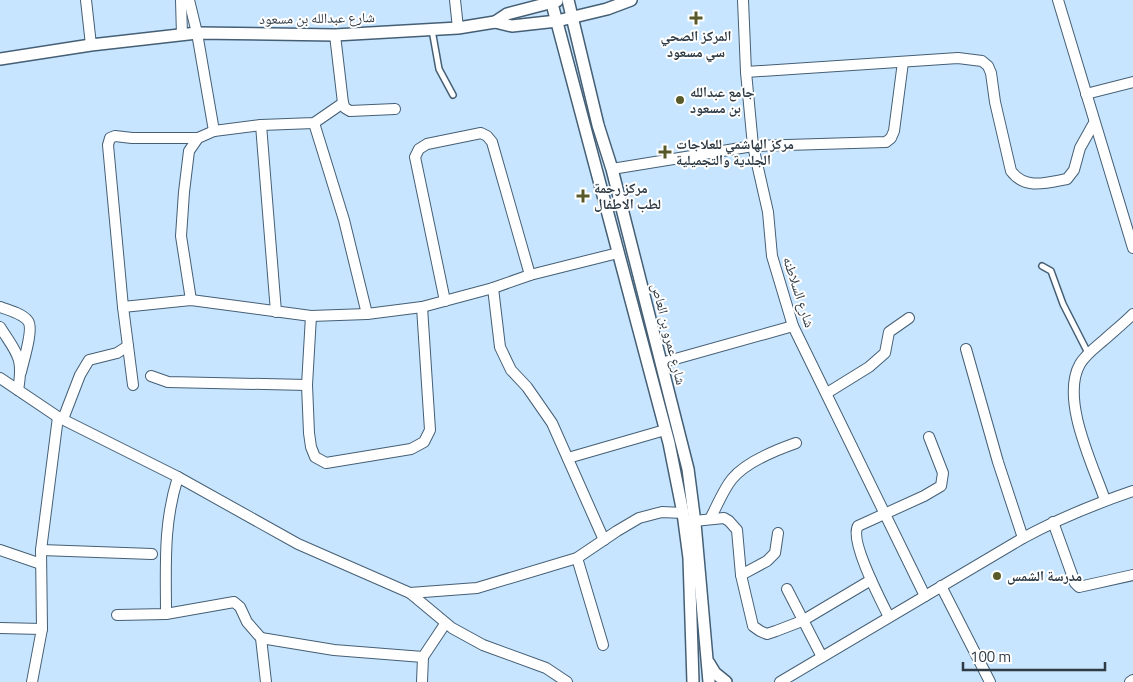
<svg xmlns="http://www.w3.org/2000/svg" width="1133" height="682" font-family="'Titillium Web','Noto Naskh Arabic',sans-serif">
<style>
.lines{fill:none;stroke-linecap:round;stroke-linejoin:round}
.service-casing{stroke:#455f75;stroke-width:8}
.minor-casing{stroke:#455f75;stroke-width:12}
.tertiary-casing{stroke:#455f75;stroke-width:14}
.service{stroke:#fff;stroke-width:5}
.minor{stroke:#fff;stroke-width:10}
.tertiary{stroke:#fff;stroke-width:11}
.poi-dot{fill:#585b29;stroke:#fff;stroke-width:2}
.labels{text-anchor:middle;stroke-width:4;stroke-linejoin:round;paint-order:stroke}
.street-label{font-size:14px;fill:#2e3a44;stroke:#fff}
.poi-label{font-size:14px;font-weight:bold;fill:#2e3a44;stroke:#fff;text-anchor:start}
</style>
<rect width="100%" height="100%" fill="#c7e5fe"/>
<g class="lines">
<defs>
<g id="service">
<path d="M 432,30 L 439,69 L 453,95"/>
<path d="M 1042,266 L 1051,271 L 1063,304 L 1088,353"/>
</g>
<g id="minor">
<path d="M 86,0 L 91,45"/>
<path d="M 181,0 L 182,35"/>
<path d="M 189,0 L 197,33 L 214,131 L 261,125 L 314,123 L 343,103"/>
<path d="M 455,0 L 458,28"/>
<path d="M 743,0 L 746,72 L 753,146 L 768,212 L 772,256 L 793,326 L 925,596"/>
<path d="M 1058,0 L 1133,248"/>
<path d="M 335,35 L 343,103 L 345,108 L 350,111 L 395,109"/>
<path d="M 746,72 L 958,58 L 982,61 L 988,66 L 991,73 L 995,102 L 1011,171 C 1025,190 1046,183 1067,179 L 1074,170 L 1080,148 L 1094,123"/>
<path d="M 1086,94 L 1133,82"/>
<path d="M 314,123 L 344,220 L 367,314"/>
<path d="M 261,125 L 276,312"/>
<path d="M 612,169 L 753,146 L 886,142 L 891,138 L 894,131 L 903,62"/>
<path d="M 493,288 L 500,347 L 511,370 L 527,387 L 552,423 L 604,540"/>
<path d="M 191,300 L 181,236 L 184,192 L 189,151 L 198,138 L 214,131"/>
<path d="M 445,301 L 415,157 L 419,149 L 427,144 L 481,133 L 487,136 L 492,142 L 530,275"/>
<path d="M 0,307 C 9,310 23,314 28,321 C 34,329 23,362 21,372"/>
<path d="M 123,307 L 108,145 L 110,138 L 115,136 L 132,138 L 198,138"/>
<path d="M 311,316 L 307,385 L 309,433 L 311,447 L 315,457 L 326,463 L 411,449 L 424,442 L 430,430 L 422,307"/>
<path d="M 0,327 C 17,354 24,357 18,390"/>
<path d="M 966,349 L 998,462 L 1023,538"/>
<path d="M 661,363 L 793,326"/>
<path d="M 151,376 L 168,382 L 307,385"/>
<path d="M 0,378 L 58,417 L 178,477 L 298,544 L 410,593 L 477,588 L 577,558 L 617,531 L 639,518 L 662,512 L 683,513"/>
<path d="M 133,385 L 123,307 L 191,300 L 311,316 L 367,314 L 422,307 L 493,288 L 530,275 L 618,253"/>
<path d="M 827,393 L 869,367 L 885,353 L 889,332 L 909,318"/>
<path d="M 63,419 L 80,375 L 89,360 L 117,353 L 128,346"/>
<path d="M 568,458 L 665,430"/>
<path d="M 1105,500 C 1093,465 1060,399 1080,364 C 1086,354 1096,347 1104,340 C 1114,331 1124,323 1133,314"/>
<path d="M 710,519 C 717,506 723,490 732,479 C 746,462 776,450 796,443"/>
<path d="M 694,521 L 724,518 L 729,521 L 737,530 L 741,575 L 753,626 L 760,631 L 767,634 L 776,631 L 802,621 L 871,580"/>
<path d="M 1053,522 L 1075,583 L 1079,587 L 1133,575"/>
<path d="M 0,550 L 41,564"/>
<path d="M 41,550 L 152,554"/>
<path d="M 577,558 L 603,645"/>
<path d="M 741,575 L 767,561 L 775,553 L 778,533"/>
<path d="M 941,586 L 990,682"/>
<path d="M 787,589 L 822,657"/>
<path d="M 410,593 L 452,628 L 483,645 L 546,668 L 567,682"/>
<path d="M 166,614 C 166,566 163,524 178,477"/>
<path d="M 117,615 L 166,614 L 234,602 L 240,607 L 247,622 L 261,638 L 266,682"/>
<path d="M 889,617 C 881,601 849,540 858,526 L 924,496 L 941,486 L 943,473 L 929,437"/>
<path d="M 0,628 L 42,629"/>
<path d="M 261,638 L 334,650 L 423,657"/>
<path d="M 32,682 L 42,629 L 41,550 L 58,417"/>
<path d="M 422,682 L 423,657 L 445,624"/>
<path d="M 780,682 L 1023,538 C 1058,519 1095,504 1133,491"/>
<path d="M 1130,682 L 1133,680"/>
</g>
<g id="tertiary">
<path d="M 551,0 L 669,443 L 683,513 L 689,558 L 693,682"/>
<path d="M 568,0 L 598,125 L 612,169 L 688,469 L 695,523 L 709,682"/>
<path d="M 495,22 L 507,14 L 557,1"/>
<path d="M 0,59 L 91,45 L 197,33 L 335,35 L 458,28 L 495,22 L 512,26 L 557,21 L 607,9 L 631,0"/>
<path d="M 709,663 L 715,673 L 726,682"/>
</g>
</defs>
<use href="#service" class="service-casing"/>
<use href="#minor" class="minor-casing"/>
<use href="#tertiary" class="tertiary-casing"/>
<use href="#service" class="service"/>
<use href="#minor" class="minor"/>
<use href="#tertiary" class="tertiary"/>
</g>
<g class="poi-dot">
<path d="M693.5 10.5h5v5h5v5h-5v5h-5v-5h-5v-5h5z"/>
<circle cx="680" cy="100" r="5"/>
<path d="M662.5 144.5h5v5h5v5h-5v5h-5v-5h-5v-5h5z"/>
<path d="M580.5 188.5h5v5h5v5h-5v5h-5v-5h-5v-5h5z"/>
<circle cx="997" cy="576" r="5"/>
</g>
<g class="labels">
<g class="street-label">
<text transform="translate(317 18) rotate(-1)" y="5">شارع عبدالله بن مسعود</text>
<text transform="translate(799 292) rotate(72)" y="5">شارع السلاطنه</text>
<text transform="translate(669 334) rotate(76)" y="5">شارع عمرو بن العاص</text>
</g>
<g class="poi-label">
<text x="696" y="41" text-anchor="middle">المركز الصحي<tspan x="696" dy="16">سي مسعود</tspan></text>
<text x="690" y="97">جامع عبدالله<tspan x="690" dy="16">بن مسعود</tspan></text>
<text x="676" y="149">مركز الهاشمي للعلاجات<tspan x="676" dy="16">الجلدية والتجميلية</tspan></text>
<text x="594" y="193">مركز رحمة<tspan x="594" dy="16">لطب الاطفال</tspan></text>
<text x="1007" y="581">مدرسة الشمس</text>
</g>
</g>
<path d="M963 662v8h142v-8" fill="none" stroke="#2e3a44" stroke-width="2.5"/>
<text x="970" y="662" font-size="15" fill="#2e3a44" stroke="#ffffff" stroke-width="4" paint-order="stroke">100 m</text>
</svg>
